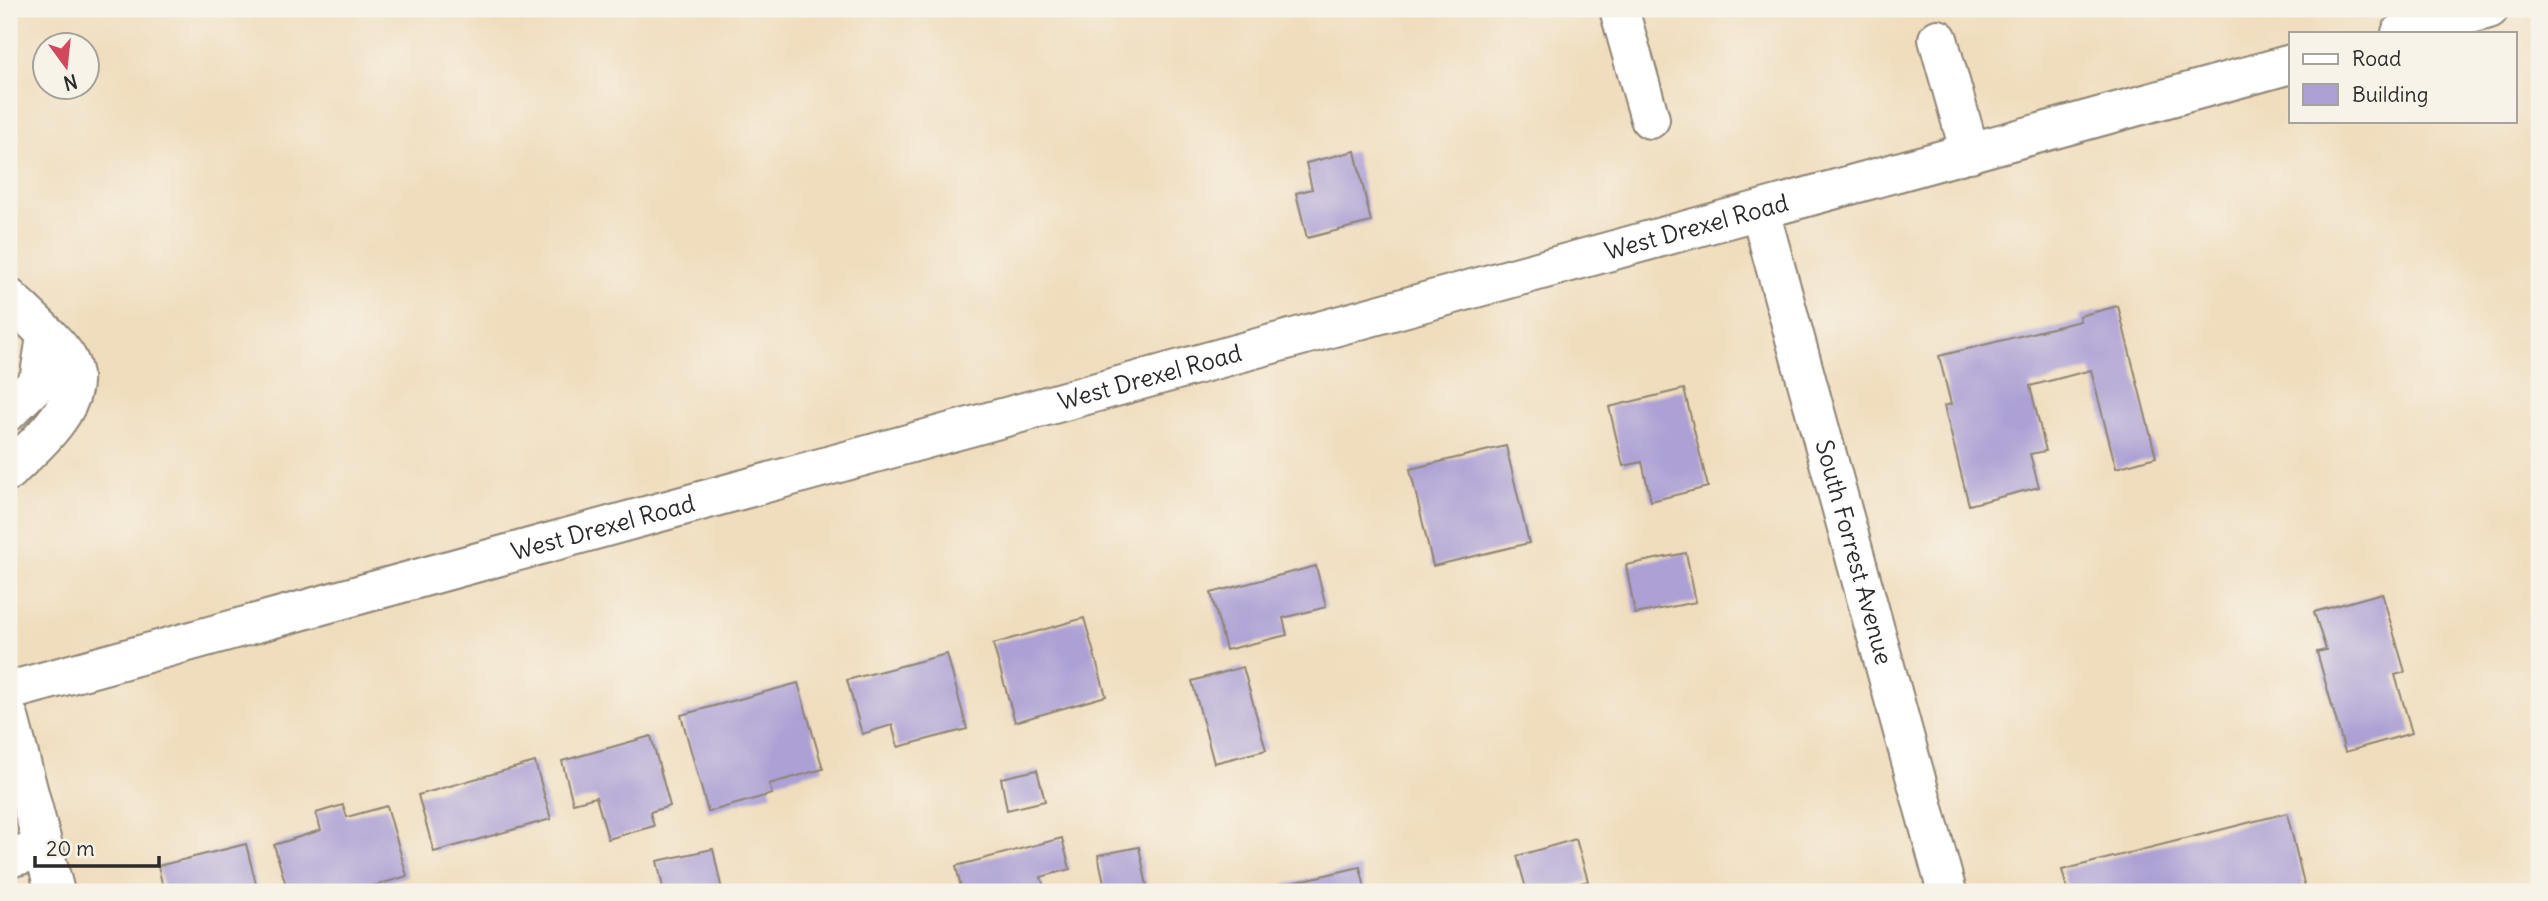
<svg xmlns="http://www.w3.org/2000/svg" width="2548" height="901" font-family="Delius,sans-serif">
<style>
.building{fill:#aca0d4}
.lines{fill:none;stroke-linecap:round;stroke-linejoin:round}
.minor-casing{stroke:#8e8474;stroke-width:42}
.minor{stroke:#fff;stroke-width:38}
.labels{text-anchor:middle;stroke-width:5;stroke-linejoin:round;paint-order:stroke}
.street-label{font-size:24px;fill:#2b2b2b;stroke:#f7f3e8}
</style>
<rect width="100%" height="100%" fill="#f7f3e8"/>
<filter id="ink" filterUnits="userSpaceOnUse"><feTurbulence type="fractalNoise" baseFrequency=".0143" numOctaves="2"/><feDisplacementMap in="SourceGraphic" scale="14" xChannelSelector="R" yChannelSelector="G"/><feConvolveMatrix kernelMatrix="1 2 1 2 8 2 1 2 1" color-interpolation-filters="sRGB"/></filter>
<filter id="wash" filterUnits="userSpaceOnUse"><feTurbulence type="fractalNoise" baseFrequency=".00686" numOctaves="4" result="noise"/><feDisplacementMap in="SourceGraphic" scale="28" xChannelSelector="R" yChannelSelector="G"/><feGaussianBlur stdDeviation="1.57" result="paint"/><feColorMatrix in="noise" values="0 0 0 0 0 0 0 0 0 0 0 0 0 0 0 0 0 1.4 0 .05"/><feComposite in="paint" operator="in"/></filter>
<g filter="url(#wash)">
<rect width="100%" height="100%" fill="#f0ddbd"/>
<g id="blocks">
<g class="building">
<path d="M 1355,151 L 1371,222 L 1307,238 L 1296,193 L 1312,189 L 1306,163 Z"/>
<path d="M 2118,306 L 2156,457 L 2116,468 L 2091,370 L 2030,386 L 2046,451 L 2030,454 L 2039,487 L 1969,505 L 1944,406 L 1951,404 L 1939,356 L 2080,321 L 2079,316 Z"/>
<path d="M 1684,389 L 1708,487 L 1651,501 L 1642,462 L 1623,466 L 1609,407 Z"/>
<path d="M 1506,446 L 1529,543 L 1433,566 L 1410,469 Z"/>
<path d="M 1686,553 L 1696,602 L 1635,614 L 1626,565 Z"/>
<path d="M 1316,566 L 1326,607 L 1283,618 L 1287,635 L 1226,650 L 1211,593 Z"/>
<path d="M 2382,593 L 2405,672 L 2395,675 L 2412,733 L 2345,752 L 2317,652 L 2326,650 L 2314,612 Z"/>
<path d="M 1084,618 L 1106,696 L 1015,722 L 993,644 Z"/>
<path d="M 947,654 L 967,729 L 898,747 L 892,725 L 862,734 L 847,680 Z"/>
<path d="M 1243,667 L 1266,750 L 1214,763 L 1192,681 Z"/>
<path d="M 798,683 L 823,769 L 769,784 L 772,794 L 708,812 L 681,715 Z"/>
<path d="M 651,736 L 670,806 L 650,812 L 654,826 L 608,839 L 596,797 L 573,803 L 562,761 Z"/>
<path d="M 535,762 L 551,819 L 434,852 L 418,795 Z"/>
<path d="M 1037,770 L 1045,801 L 1007,810 L 1001,778 Z"/>
<path d="M 343,805 L 347,817 L 387,806 L 407,876 L 353,892 L 288,892 L 274,845 L 321,830 L 316,813 Z"/>
<path d="M 2287,813 L 2306,892 L 2068,892 L 2062,870 Z"/>
<path d="M 1062,838 L 1070,869 L 1041,877 L 1044,888 L 1027,892 L 962,892 L 956,866 Z"/>
<path d="M 1576,839 L 1588,881 L 1546,892 L 1527,892 L 1517,856 Z"/>
<path d="M 246,844 L 258,892 L 164,892 L 158,866 Z"/>
<path d="M 1139,847 L 1147,886 L 1106,892 L 1098,855 Z"/>
<path d="M 713,849 L 722,890 L 664,892 L 657,861 Z"/>
<path d="M 1360,867 L 1366,892 L 1257,892 L 1257,891 Z"/>
</g>
</g>
</g>
<g filter="url(#ink)">
<use href="#blocks" fill-opacity="0" stroke="#8e8474" stroke-width="2"/>
<g class="lines">
<defs>
<g id="minor">
<path d="M 1619,9 L 1650,119"/>
<path d="M 2401,33 L 2489,9"/>
<path d="M 1938,39 L 1970,153"/>
<path id="s1" d="M 1760,211 L 1947,892"/>
<path d="M 9,298 C 23,312 60,344 68,360 C 90,402 34,445 9,471"/>
<path d="M 9,411 L 39,381 L 46,337"/>
<path id="s2" d="M 9,691 L 2291,64"/>
<path d="M 9,717 L 55,892"/>
<path d="M 9,858 L 43,849"/>
</g>
</defs>
<use href="#minor" class="minor-casing"/>
<use href="#minor" class="minor"/>
</g>
</g>
<g class="labels">
<g class="street-label">
<text dy="8" stroke="none"><textPath href="#s2" startOffset="1750">West Drexel Road</textPath></text>
<text dy="8" stroke="none"><textPath href="#s2" startOffset="1183">West Drexel Road</textPath></text>
<text dy="8" stroke="none"><textPath href="#s2" startOffset="616">West Drexel Road</textPath></text>
<text dy="8" stroke="none"><textPath href="#s1" startOffset="354">South Forrest Avenue</textPath></text>
</g>
</g>
<rect width="2548" height="901" fill="none" stroke="#f7f3e8" stroke-width="35"/>
<rect x="2289" y="32" width="228" height="91" fill="#f7f3e8" stroke="#a5a39c" stroke-width="2"/>
<rect x="2303" y="54" width="35" height="10" fill="#ffffff" stroke="#a5a39c" stroke-width="2"/>
<text x="2352" y="66" font-size="21" fill="#2b2b2b">Road</text>
<rect x="2303" y="84" width="35" height="21" fill="#aca0d4" stroke="#a5a39c" stroke-width="2"/>
<text x="2352" y="102" font-size="21" fill="#2b2b2b">Building</text>
<g transform="translate(66 66) rotate(165)"><circle r="33" fill="#f7f3e8" stroke="#a5a39c" stroke-width="2"/>
<path d="M0-5L12 26L0 18L-12 26Z" fill="#d1495b"/>
<text y="-10" font-size="19" font-weight="bold" text-anchor="middle" fill="#2b2b2b">N</text>
</g>
<path d="M35 856v10h124v-10" fill="none" stroke="#2b2b2b" stroke-width="3.5"/>
<text x="46" y="856" font-size="21" fill="#2b2b2b" stroke="#f7f3e8" stroke-width="5" paint-order="stroke">20 m</text>
</svg>
